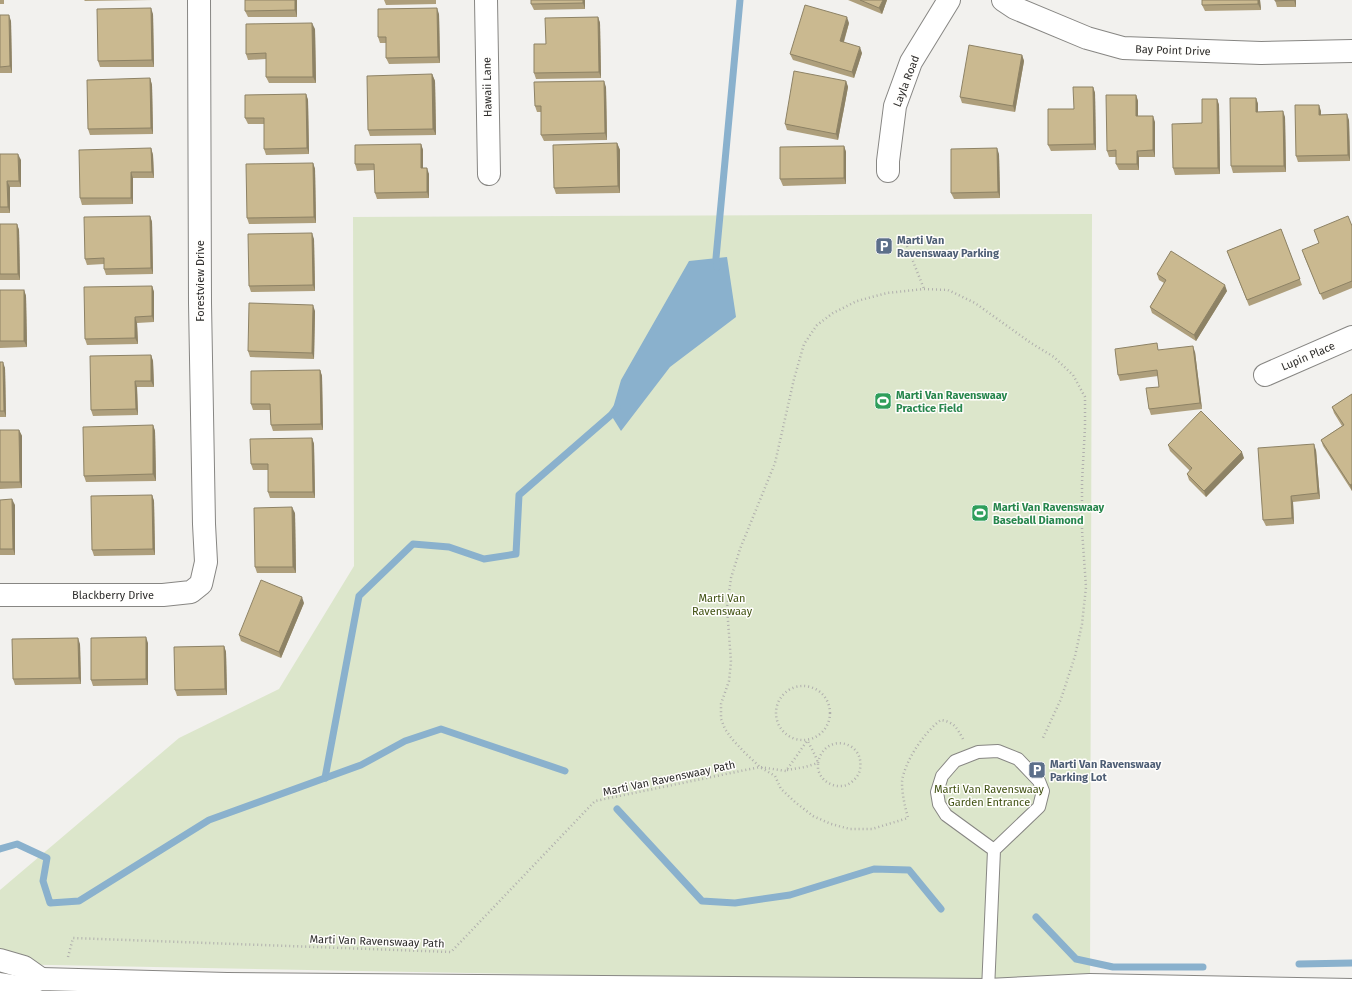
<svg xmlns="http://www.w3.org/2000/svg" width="1352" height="991" font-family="'Fira Sans',sans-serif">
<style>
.green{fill:#dce6cb}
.water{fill:#8ab1cd}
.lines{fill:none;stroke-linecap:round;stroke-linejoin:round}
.stream{stroke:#8ab1cd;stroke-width:7}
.service-casing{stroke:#878683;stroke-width:14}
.minor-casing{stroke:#878683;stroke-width:24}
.tertiary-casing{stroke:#878683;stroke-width:24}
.path{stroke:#b0afad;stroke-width:2.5;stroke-dasharray:1 3;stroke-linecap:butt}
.service{stroke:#fff;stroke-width:12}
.minor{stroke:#fff;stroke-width:22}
.tertiary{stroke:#fff;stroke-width:22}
.wall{fill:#ae9f7c}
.shaded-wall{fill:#8d8265}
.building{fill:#cab990;stroke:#8d8265}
.labels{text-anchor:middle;stroke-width:3;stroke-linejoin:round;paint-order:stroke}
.street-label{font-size:11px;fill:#2d2c2b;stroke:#fffefc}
.service-label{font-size:11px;font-weight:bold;fill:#4e5e75;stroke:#fffefc;text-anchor:start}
.leisure-label{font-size:11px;font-weight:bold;fill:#27864d;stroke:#fffefc;text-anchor:start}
.park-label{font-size:11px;fill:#415213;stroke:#fffefc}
</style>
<rect width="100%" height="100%" fill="#f2f1ee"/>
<path class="green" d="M 1092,214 L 1090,985 L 0,964 L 0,890 L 179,738 L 279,689 L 354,566 L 353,217 Z"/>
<path class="water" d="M 727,257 L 736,317 L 670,367 L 621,431 L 611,415 L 621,380 L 689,261 Z"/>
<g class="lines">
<g class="stream">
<path d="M 717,267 L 716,258 L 740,0"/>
<path d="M 325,778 L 359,596 L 413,544 L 449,547 L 484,559 L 516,554 L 519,495 L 611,415 L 617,407"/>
<path d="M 617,809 L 702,901 L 735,903 L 790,895 L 874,869 L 909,870 L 941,909"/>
<path d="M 0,849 L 17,844 L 47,858 L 43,881 L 50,903 L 79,901 L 209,820 L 361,765 L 405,741 L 441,729 L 565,771"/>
<path d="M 1036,917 L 1076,959 L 1113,967 L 1203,967"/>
<path d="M 1299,964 L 1352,963"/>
</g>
<defs>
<path id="service" d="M 988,990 L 994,850 L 1039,807 L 1043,791 L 1039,781 L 1018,759 L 998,751 L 978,752 L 955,761 L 942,776 L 937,792 L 939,804 L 946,815 L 994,850"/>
<g id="minor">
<path d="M 486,0 L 489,174"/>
<path d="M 1003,0 L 1015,8 L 1087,38 L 1123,48 L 1261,53 L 1352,51"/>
<path d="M 888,171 L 888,161 L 895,106 L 911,62 L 949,0"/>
<path d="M 1265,375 L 1352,337"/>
<path d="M 0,595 L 163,595 L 191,592 L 201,584 L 206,562 L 204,524 L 200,303 L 199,0"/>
</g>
<g id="tertiary">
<path d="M 0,960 L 24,967 L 41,979"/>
<path d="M 0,984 L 19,987 L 41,979 L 227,984 L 988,990 L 1090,985 L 1352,990"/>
</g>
</defs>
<use href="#service" class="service-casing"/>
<use href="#minor" class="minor-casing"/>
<use href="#tertiary" class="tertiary-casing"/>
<g class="path">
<path d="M 907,246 L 924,289"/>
<circle cx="803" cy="713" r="27"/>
<path d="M 963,739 C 957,728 954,722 941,720 C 925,731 904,762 902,782 C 902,795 905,806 908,818 L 872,829 L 850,829 L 831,824 L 813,816 L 795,802 L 781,789 L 775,776 L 760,767 L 745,753 L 732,739 L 725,729 L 721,719 L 721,704 L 729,681 L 731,662 L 727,607 L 731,578 L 740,549 L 775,463 L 794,379 L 804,344 L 817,325 L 833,313 L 857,301 L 887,293 L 924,289 L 948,290 L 975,303 L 1031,343 L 1054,357 L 1073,375 L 1085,397 L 1085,427 L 1082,482 L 1082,530 L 1086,587 L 1082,624 L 1075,656 L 1061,699 L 1042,740"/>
<path d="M 787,770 L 805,767 L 818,763 C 824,732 865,740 860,769 C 859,776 853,782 847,785 C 835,789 821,782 818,769 C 818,767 818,765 818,763 C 816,756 811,748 808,741"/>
<path d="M 68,957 L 73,938 L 451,952 L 595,801 L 760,767 L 786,771 L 807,741"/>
</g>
<use href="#service" class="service"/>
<use href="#minor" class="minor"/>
<use href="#tertiary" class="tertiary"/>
</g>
<g class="wall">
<rect x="0" y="0" width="4" height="4"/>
<path d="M 84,0 L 153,0 L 85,1 Z"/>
<path d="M 245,0 L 297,0 L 297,17 L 248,17 L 245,11 Z"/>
<path d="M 384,0 L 436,0 L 436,4 L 386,5 Z"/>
<path d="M 585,0 L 585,9 L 534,10 L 531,4 Z"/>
<path d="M 848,0 L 887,0 L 882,14 Z"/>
<path d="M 1260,0 L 1261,10 L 1205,11 L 1202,5 Z"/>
<path d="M 1275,0 L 1296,0 L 1296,7 L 1277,7 Z"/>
<path d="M 153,14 L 154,67 L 100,67 L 98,61 Z"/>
<path d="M 439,14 L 440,63 L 389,64 L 386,58 L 386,43 L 380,43 L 378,37 Z"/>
<path d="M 0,15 L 11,21 L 12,73 L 0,73 Z"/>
<path d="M 598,17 L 600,23 L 601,78 L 536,79 L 534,73 Z"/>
<path d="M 849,23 L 844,42 L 862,53 L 854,78 L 793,60 L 790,54 Z"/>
<path d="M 315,29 L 316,83 L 269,83 L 266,77 L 266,59 L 248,60 L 246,54 Z"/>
<path d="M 1022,55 L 1024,61 L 1015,112 L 962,103 L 960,97 Z"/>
<path d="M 432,74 L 435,81 L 436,135 L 370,136 L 368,130 Z"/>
<path d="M 150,78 L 152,85 L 153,134 L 90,135 L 88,129 Z"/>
<path d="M 846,81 L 848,87 L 838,140 L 787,130 L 785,124 Z"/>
<path d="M 606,87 L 607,140 L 544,141 L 541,135 L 541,112 L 537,112 L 535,106 Z"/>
<path d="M 1093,87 L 1095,93 L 1096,150 L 1051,151 L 1048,145 Z"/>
<path d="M 306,94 L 308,100 L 309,154 L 266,155 L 264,149 L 264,124 L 248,124 L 245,118 Z"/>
<path d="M 1136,95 L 1138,101 L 1138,116 L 1155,122 L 1155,157 L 1139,157 L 1139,170 L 1119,170 L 1116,164 L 1116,157 L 1109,157 L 1107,151 Z"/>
<path d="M 1256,98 L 1258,104 L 1258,112 L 1285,117 L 1286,172 L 1233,173 L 1231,166 Z"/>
<path d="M 1217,99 L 1219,105 L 1220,174 L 1175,175 L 1173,168 L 1202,123 Z"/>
<path d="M 1321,111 L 1321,115 L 1349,120 L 1350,161 L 1298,162 L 1296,156 Z"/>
<path d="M 617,143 L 620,150 L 620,193 L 556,194 L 554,188 Z"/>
<path d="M 421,144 L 423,150 L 423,168 L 429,174 L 429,198 L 377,199 L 375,193 L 374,170 L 357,171 L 355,164 Z"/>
<path d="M 844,146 L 846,152 L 846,184 L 783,186 L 780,179 Z"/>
<path d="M 151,148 L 153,155 L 154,178 L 133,178 L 133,204 L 82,205 L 80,198 Z"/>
<path d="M 0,154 L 21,160 L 21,187 L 10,187 L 10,213 L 0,213 Z"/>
<path d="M 999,154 L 1000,198 L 954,199 L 951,193 Z"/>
<path d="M 313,163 L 315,169 L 316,223 L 249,224 L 247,218 Z"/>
<path d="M 150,216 L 152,222 L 153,274 L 106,275 L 104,269 L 104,264 L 87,265 L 85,259 Z"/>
<path d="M 0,224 L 17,224 L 19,230 L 20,280 L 0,280 Z"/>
<path d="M 1352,226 L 1352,288 L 1323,300 L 1304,256 L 1319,243 Z"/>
<path d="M 1281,229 L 1302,285 L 1249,306 L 1227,251 Z"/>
<path d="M 314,239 L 315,291 L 251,292 L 249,286 Z"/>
<path d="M 1157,274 L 1227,291 L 1196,341 L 1152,313 L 1150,307 L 1164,283 L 1159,280 Z"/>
<path d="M 152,286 L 154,292 L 154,322 L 137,323 L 138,344 L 87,345 L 85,339 Z"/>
<path d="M 0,290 L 24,290 L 26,296 L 27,347 L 0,348 Z"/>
<path d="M 315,311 L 314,359 L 250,357 L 248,351 Z"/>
<path d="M 1159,350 L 1195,352 L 1202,409 L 1151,415 L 1149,409 L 1159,387 L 1158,376 L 1120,381 L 1118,375 Z"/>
<path d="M 151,355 L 153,361 L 154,387 L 137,387 L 138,415 L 93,416 L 91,410 Z"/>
<path d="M 0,362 L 5,368 L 6,417 L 0,417 Z"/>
<path d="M 320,370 L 322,376 L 323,430 L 273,431 L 271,425 L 270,410 L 253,410 L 251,404 Z"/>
<path d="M 1352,394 L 1352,491 L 1323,446 L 1321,440 L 1342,426 L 1334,413 L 1332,407 Z"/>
<path d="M 153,425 L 155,431 L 156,481 L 86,482 L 84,476 Z"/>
<path d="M 0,430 L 19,430 L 22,436 L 22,488 L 0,489 Z"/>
<path d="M 312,438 L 314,444 L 315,498 L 270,498 L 268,492 L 268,470 L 253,470 L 251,464 Z"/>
<path d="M 1168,445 L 1244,458 L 1206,497 L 1189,480 L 1187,474 L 1190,471 L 1170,451 Z"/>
<path d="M 1316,450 L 1320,499 L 1293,502 L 1294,524 L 1266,526 L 1263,520 Z"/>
<path d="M 152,495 L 154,501 L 155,555 L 94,556 L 92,550 Z"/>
<path d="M 0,500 L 15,505 L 15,555 L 0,555 Z"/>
<path d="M 295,513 L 296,573 L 257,573 L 255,567 Z"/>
<path d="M 304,603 L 281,658 L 241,641 L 239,635 Z"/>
<path d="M 148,643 L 148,685 L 93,686 L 91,680 Z"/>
<path d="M 80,644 L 81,684 L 15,685 L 13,679 Z"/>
<path d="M 224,646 L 226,652 L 227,695 L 177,696 L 175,690 Z"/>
</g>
<g class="shaded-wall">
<path d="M 295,0 L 297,0 L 297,17 L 295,10 Z"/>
<path d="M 583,0 L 585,0 L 585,9 L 583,3 Z"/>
<path d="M 883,0 L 887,0 L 882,14 L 879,8 Z"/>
<path d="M 1258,0 L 1260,0 L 1261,10 L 1258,4 Z"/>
<path d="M 1294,0 L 1296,0 L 1296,7 Z"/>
<path d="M 151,8 L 153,14 L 154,67 L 152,60 Z"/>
<path d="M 437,8 L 439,14 L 440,63 L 438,57 Z"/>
<path d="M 9,15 L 11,21 L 12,73 L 10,66 Z"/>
<path d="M 598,17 L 600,23 L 601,78 L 599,72 Z"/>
<path d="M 847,17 L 849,23 L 842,47 L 840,41 Z"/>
<path d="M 312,23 L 315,29 L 316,83 L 313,77 Z"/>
<path d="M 860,47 L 862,53 L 854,78 L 852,72 Z"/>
<path d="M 1022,55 L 1024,61 L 1015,112 L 1013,106 Z"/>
<path d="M 432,74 L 435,81 L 436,135 L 433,129 Z"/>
<path d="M 150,78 L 152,85 L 153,134 L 151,128 Z"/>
<path d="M 604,81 L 606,87 L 607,140 L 605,133 Z"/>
<path d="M 846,81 L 848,87 L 838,140 L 836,134 Z"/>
<path d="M 1093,87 L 1095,93 L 1096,150 L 1094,144 Z"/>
<path d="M 306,94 L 308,100 L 309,154 L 307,148 Z"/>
<path d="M 1136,95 L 1138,101 L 1138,123 L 1136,116 Z"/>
<path d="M 1256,98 L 1258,104 L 1258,118 L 1256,112 Z"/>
<path d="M 1217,99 L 1219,105 L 1220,174 L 1218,168 Z"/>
<path d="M 1319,105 L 1321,111 L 1321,121 L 1319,115 Z"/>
<path d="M 1283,111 L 1285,117 L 1286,172 L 1284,166 Z"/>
<path d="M 1347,114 L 1349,120 L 1350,161 L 1348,155 Z"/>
<path d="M 1153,116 L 1155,122 L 1155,157 L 1153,150 Z"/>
<path d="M 617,143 L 620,150 L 620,193 L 618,186 Z"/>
<path d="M 421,144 L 423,150 L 423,174 L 421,168 Z"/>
<path d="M 844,146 L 846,152 L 846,184 L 844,178 Z"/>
<path d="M 151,148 L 153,155 L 154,178 L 152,172 Z"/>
<path d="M 997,148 L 999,154 L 1000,198 L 998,192 Z"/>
<path d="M 1137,151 L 1139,157 L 1139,170 L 1137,164 Z"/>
<path d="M 18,154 L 21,160 L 21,187 L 19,181 Z"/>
<path d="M 313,163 L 315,169 L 316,223 L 314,217 Z"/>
<path d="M 427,168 L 429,174 L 429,198 L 427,192 Z"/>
<path d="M 131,172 L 133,178 L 133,204 L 131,198 Z"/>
<path d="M 7,181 L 10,187 L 10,213 L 8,207 Z"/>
<path d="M 150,216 L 152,222 L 153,274 L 151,268 Z"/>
<path d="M 17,224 L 19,230 L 20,280 L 18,274 Z"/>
<path d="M 312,233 L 314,239 L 315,291 L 313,285 Z"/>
<path d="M 1225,285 L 1227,291 L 1196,341 L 1194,335 Z"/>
<path d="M 152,286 L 154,292 L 154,322 L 152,316 Z"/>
<path d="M 24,290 L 26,296 L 27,347 L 24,341 Z"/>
<path d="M 313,305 L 315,311 L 314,359 L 312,353 Z"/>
<path d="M 135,317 L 137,323 L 138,344 L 135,338 Z"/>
<path d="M 1193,346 L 1195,352 L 1202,409 L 1200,403 Z"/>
<path d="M 151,355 L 153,361 L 154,387 L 151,381 Z"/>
<path d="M 3,362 L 5,368 L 6,417 L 4,411 Z"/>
<path d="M 320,370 L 322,376 L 323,430 L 321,424 Z"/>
<path d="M 135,381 L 137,387 L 138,415 L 136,409 Z"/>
<path d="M 153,425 L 155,431 L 156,481 L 153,474 Z"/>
<path d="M 19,430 L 22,436 L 22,488 L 20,482 Z"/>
<path d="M 312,438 L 314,444 L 315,498 L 313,492 Z"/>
<path d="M 1314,444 L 1316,450 L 1320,499 L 1318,493 Z"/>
<path d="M 1242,452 L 1244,458 L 1206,497 L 1204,491 Z"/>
<path d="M 1352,484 L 1352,491 L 1350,485 Z"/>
<path d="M 152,495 L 154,501 L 155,555 L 153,549 Z"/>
<path d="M 1291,496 L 1293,502 L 1294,524 L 1292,518 Z"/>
<path d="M 12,499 L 15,505 L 15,555 L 13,549 Z"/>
<path d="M 292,507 L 295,513 L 296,573 L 293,567 Z"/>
<path d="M 302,597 L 304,603 L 281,658 L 279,652 Z"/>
<path d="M 146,637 L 148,643 L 148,685 L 146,679 Z"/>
<path d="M 78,638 L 80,644 L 81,684 L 79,678 Z"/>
<path d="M 224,646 L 226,652 L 227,695 L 225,689 Z"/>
</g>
<g class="building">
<path d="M 245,0 L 295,0 L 295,10 L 245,11 Z"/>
<path d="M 531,0 L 583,0 L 583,3 L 531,4 Z"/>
<path d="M 860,0 L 883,0 L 879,8 Z"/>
<path d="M 1202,0 L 1258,0 L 1258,4 L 1202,5 Z"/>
<path d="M 1275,0 L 1294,0 L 1275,1 Z"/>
<path d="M 805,5 L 847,17 L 840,41 L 860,47 L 852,72 L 790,54 Z"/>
<path d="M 151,8 L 152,60 L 98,61 L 97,9 Z"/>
<path d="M 437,8 L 438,57 L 386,58 L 386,37 L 378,37 L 378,9 Z"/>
<path d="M 0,15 L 9,15 L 10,66 L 0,67 Z"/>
<path d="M 598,17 L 599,72 L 534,73 L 534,44 L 546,44 L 545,18 Z"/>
<path d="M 312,23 L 313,77 L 266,77 L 266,53 L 246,54 L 246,24 Z"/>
<path d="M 969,45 L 1022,55 L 1013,106 L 960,97 Z"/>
<path d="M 794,71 L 846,81 L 836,134 L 785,124 Z"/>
<path d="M 432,74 L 433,129 L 368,130 L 367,76 Z"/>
<path d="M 150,78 L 151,128 L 88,129 L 87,80 Z"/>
<path d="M 604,81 L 605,133 L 541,135 L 541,106 L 535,106 L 534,82 Z"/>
<path d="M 1073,87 L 1093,87 L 1094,144 L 1048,145 L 1048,109 L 1074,109 Z"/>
<path d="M 306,94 L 307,148 L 264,149 L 264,118 L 245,118 L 245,95 Z"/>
<path d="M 1106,95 L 1136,95 L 1136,116 L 1153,116 L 1153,150 L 1137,151 L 1137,164 L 1116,164 L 1116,150 L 1107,151 Z"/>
<path d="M 1230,98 L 1256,98 L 1256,112 L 1283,111 L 1284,166 L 1231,166 Z"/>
<path d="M 1202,99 L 1217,99 L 1218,168 L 1173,168 L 1172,124 L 1202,123 Z"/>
<path d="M 1295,105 L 1319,105 L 1319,115 L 1347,114 L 1348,155 L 1296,156 Z"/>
<path d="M 617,143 L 618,186 L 554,188 L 553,145 Z"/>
<path d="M 421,144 L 421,168 L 427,168 L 427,192 L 375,193 L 374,164 L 355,164 L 355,145 Z"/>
<path d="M 844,146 L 844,178 L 780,179 L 780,147 Z"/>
<path d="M 151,148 L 152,172 L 131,172 L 131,198 L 80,198 L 79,150 Z"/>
<path d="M 997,148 L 998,192 L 951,193 L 951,149 Z"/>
<path d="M 0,154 L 18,154 L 19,181 L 7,181 L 8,207 L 0,207 Z"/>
<path d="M 313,163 L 314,217 L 247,218 L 246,164 Z"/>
<path d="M 150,216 L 151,268 L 104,269 L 104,258 L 85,259 L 84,217 Z"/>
<path d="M 1348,216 L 1352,226 L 1352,281 L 1320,294 L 1302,250 L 1319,243 L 1314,230 Z"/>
<path d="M 0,224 L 17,224 L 18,274 L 0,274 Z"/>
<path d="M 1281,229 L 1300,279 L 1247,300 L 1227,251 Z"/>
<path d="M 312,233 L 313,285 L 249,286 L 248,234 Z"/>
<path d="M 1171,251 L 1225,285 L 1194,335 L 1150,307 L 1166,280 L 1157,274 Z"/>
<path d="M 152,286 L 152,316 L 135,317 L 135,338 L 85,339 L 84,287 Z"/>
<rect x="0" y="290" width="24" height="51"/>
<path d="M 249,303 L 313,305 L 312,353 L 248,351 Z"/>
<path d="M 1157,343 L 1158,350 L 1193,346 L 1200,403 L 1149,409 L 1146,388 L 1159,387 L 1157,370 L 1118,375 L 1115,349 Z"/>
<path d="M 151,355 L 151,381 L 135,381 L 136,409 L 91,410 L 90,356 Z"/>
<path d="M 0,362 L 3,362 L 4,411 L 0,411 Z"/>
<path d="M 320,370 L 321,424 L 271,425 L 270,404 L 251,404 L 251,371 Z"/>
<path d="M 1352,394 L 1352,484 L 1350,485 L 1321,440 L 1344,425 L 1332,407 Z"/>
<path d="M 1201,411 L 1242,452 L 1204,491 L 1187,474 L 1192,468 L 1168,445 Z"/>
<path d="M 153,425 L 153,474 L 84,476 L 83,427 Z"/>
<path d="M 0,430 L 19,430 L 20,482 L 0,482 Z"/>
<path d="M 312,438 L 313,492 L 268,492 L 268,464 L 251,464 L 250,439 Z"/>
<path d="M 1314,444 L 1318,493 L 1291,496 L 1292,518 L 1263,520 L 1258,448 Z"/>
<path d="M 152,495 L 153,549 L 92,550 L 91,496 Z"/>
<path d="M 12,499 L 13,549 L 0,549 L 0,500 Z"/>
<path d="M 292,507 L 293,567 L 255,567 L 254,508 Z"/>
<path d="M 261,580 L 302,597 L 279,652 L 239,635 Z"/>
<path d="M 146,637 L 146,679 L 91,680 L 91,638 Z"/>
<path d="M 78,638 L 79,678 L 13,679 L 12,639 Z"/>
<path d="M 224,646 L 225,689 L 175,690 L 174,647 Z"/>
</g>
<defs>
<symbol id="parking-square" viewBox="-11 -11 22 22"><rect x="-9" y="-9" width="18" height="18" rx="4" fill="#5c6f8a" stroke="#fffefc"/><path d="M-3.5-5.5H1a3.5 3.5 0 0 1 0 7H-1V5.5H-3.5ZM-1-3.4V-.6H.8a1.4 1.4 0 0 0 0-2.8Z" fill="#fff"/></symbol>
<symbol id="stadium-square" viewBox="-11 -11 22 22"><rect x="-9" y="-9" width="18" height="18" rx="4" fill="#2e9e5b" stroke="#fffefc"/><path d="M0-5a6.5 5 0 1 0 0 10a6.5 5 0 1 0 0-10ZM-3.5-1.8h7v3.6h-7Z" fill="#fff"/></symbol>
</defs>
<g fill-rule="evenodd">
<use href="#parking-square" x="874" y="236" width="20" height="20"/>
<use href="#stadium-square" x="873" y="391" width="20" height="20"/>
<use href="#stadium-square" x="970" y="503" width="20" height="20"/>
<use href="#parking-square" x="1027" y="760" width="20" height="20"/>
</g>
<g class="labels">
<g class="street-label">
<text transform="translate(1173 50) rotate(2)" y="4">Bay Point Drive</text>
<text transform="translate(906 81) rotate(-69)" y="4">Layla Road</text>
<text transform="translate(487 87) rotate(-91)" y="4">Hawaii Lane</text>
<text transform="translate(200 281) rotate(-90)" y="4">Forestview Drive</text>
<text transform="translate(1308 356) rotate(-23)" y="4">Lupin Place</text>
<text x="113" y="599">Blackberry Drive</text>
<text transform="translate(669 778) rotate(-12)" y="4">Marti Van Ravenswaay Path</text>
<text transform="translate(377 941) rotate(2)" y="4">Marti Van Ravenswaay Path</text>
</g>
<g class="service-label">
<text x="897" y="244">Marti Van<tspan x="897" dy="13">Ravenswaay Parking</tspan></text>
<text x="1050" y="768">Marti Van Ravenswaay<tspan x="1050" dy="13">Parking Lot</tspan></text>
</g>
<g class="leisure-label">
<text x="896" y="399">Marti Van Ravenswaay<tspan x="896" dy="13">Practice Field</tspan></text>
<text x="993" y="511">Marti Van Ravenswaay<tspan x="993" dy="13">Baseball Diamond</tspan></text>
</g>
<g class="park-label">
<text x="722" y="602">Marti Van<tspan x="722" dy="13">Ravenswaay</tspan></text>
<text x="989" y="793">Marti Van Ravenswaay<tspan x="989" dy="13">Garden Entrance</tspan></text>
</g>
</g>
</svg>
